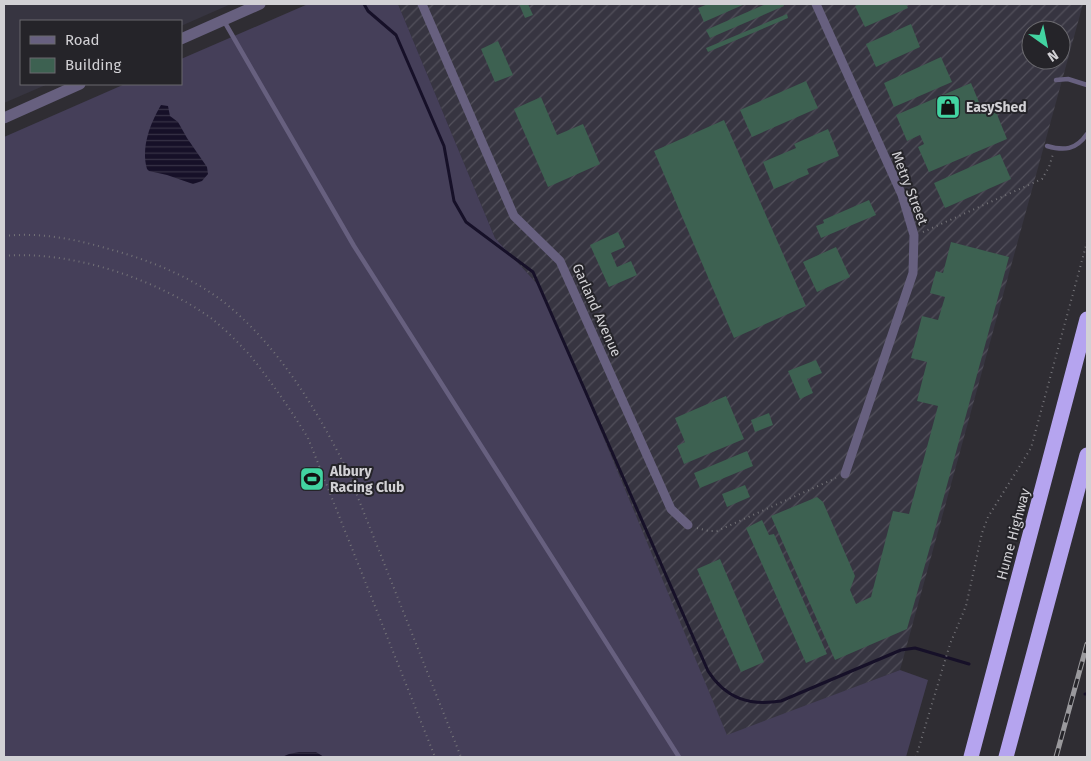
<svg xmlns="http://www.w3.org/2000/svg" width="1091" height="761" font-family="'Fira Sans',sans-serif">
<style>
.built{fill:#373541}
.industrial{fill:url(#industrial-furrows);fill-rule:evenodd}
.pitch{fill:#453f59}
.water{fill:url(#water-rules)}
.lines{fill:none;stroke-linecap:round;stroke-linejoin:round}
.stream{stroke:#161028;stroke-width:3}
.building{fill:#3d6151}
.path{stroke:#747378;stroke-width:2;stroke-dasharray:1 4;stroke-linecap:butt}
.service{stroke:#67607f;stroke-width:4.5}
.minor{stroke:#67607f;stroke-width:9}
.tertiary{stroke:#67607f;stroke-width:11}
.motorway{stroke:#b5a4ef;stroke-width:15}
.rail-casing{stroke:#9a999d;stroke-width:5}
.rail{stroke:#252429;stroke-width:3;stroke-dasharray:9;stroke-linecap:butt}
.labels{text-anchor:middle;stroke-width:4;stroke-linejoin:round;paint-order:stroke}
.poi-label{font-size:14px;font-weight:bold;fill:#d2d1d5;stroke:#252429;text-anchor:start}
.street-label{font-size:14px;fill:#d2d1d5;stroke:#252429}
</style>
<defs>
<pattern id="industrial-furrows" width="10" height="10" patternUnits="userSpaceOnUse" patternTransform="scale(1.25)"><rect width="10" height="10" fill="#373541"/><path d="M-1 1l2-2M0 10L10 0M9 11l2-2" fill="none" stroke="#53515c"/></pattern>
<pattern id="water-rules" width="6" height="5" patternUnits="userSpaceOnUse" patternTransform="scale(1.25)"><rect width="6" height="5" fill="#161028"/><path d="M0 2.5h6" fill="none" stroke="#373246"/></pattern>
</defs>
<rect width="100%" height="100%" fill="#2f2d33"/>
<path class="built" d="M 4,4 L 231,4 L 181,26 L 181,21 L 21,21 L 21,84 L 48,84 L 4,103 Z"/>
<path class="industrial" d="M 398,4 L 1083,4 L 900,670 L 727,736 L 542,289 L 495,238 ZM 1031,30 L 1061,30 L 1061,60 L 1031,60 Z"/>
<path class="pitch" d="M 308,4 L 398,4 L 495,238 L 542,289 L 727,735 L 900,670 L 928,680 L 906,757 L 4,757 L 4,137 L 125,84 L 181,84 L 181,59 Z"/>
<g class="water">
<path d="M 161,105 L 168,106 L 170,116 L 178,122 L 187,138 L 207,167 L 208,174 L 202,181 L 193,184 L 167,175 L 149,171 L 147,169 C 141,147 150,124 161,105 Z"/>
<path d="M 299,752 L 316,752 L 324,757 L 282,757 L 289,754 Z"/>
</g>
<g class="lines">
<g class="stream">
<path d="M 364,4 L 368,11 L 396,35 L 444,146 L 454,201 L 466,222 L 533,272 L 708,671 C 726,699 750,706 781,701 L 901,650 L 915,648 L 969,664"/>
<path d="M 1085,694 L 1087,694"/>
</g>
</g>
<g class="building">
<path d="M 519,4 L 528,4 L 533,15 L 525,18 Z"/>
<path d="M 708,4 L 745,4 L 704,22 L 698,8 Z"/>
<path d="M 766,4 L 783,4 L 784,6 L 710,38 L 706,30 Z"/>
<path d="M 860,4 L 906,4 L 908,8 L 865,27 L 855,6 Z"/>
<path d="M 787,14 L 788,18 L 708,52 L 706,48 Z"/>
<path d="M 911,24 L 920,47 L 876,67 L 866,44 Z"/>
<path d="M 498,41 L 513,75 L 495,82 L 481,49 Z"/>
<path d="M 941,57 L 952,82 L 894,107 L 884,83 Z"/>
<path d="M 806,81 L 818,108 L 752,137 L 740,110 Z"/>
<path d="M 971,83 L 981,107 L 992,102 L 1007,139 L 929,172 L 918,147 L 924,144 L 920,135 L 907,141 L 896,115 Z"/>
<path d="M 541,97 L 557,135 L 583,124 L 600,164 L 548,187 L 514,109 Z"/>
<path d="M 724,120 L 806,306 L 734,338 L 654,151 Z"/>
<path d="M 828,129 L 839,156 L 807,169 L 809,174 L 774,189 L 763,162 L 796,148 L 794,144 Z"/>
<path d="M 1000,154 L 1011,179 L 945,208 L 934,183 Z"/>
<path d="M 869,200 L 876,215 L 821,238 L 816,226 L 824,223 L 823,220 Z"/>
<path d="M 618,232 L 625,247 L 611,253 L 617,267 L 631,261 L 637,275 L 609,287 L 590,245 Z"/>
<path d="M 951,242 L 1009,257 L 937,522 L 907,629 L 835,660 L 771,516 L 817,497 L 823,502 L 855,576 L 850,590 L 856,604 L 871,597 L 893,511 L 909,514 L 938,406 L 917,401 L 927,362 L 911,358 L 922,316 L 938,320 L 945,297 L 930,293 L 936,271 L 943,273 Z"/>
<path d="M 836,247 L 850,277 L 817,292 L 803,262 Z"/>
<path d="M 816,360 L 822,373 L 807,379 L 813,393 L 800,399 L 788,371 Z"/>
<path d="M 726,396 L 744,439 L 684,464 L 677,446 L 685,442 L 675,418 Z"/>
<path d="M 769,413 L 773,425 L 755,432 L 751,420 Z"/>
<path d="M 747,451 L 753,466 L 700,488 L 694,473 Z"/>
<path d="M 745,485 L 750,497 L 727,507 L 722,494 Z"/>
<path d="M 762,520 L 769,535 L 774,534 L 827,654 L 806,663 L 746,528 Z"/>
<path d="M 720,559 L 764,662 L 741,672 L 697,569 Z"/>
</g>
<g class="lines">
<g class="path">
<path d="M 923,232 L 1042,179 L 1049,167 L 1053,154"/>
<path d="M 4,236 C 39,232 75,239 109,249 C 149,260 192,277 225,303 C 279,347 316,408 347,470 L 461,757"/>
<path d="M 4,256 C 71,250 156,279 211,318 C 222,327 234,338 244,349 C 251,356 257,364 263,372 C 279,393 294,415 308,438 L 435,757"/>
<path d="M 697,528 L 709,531 L 717,531 L 836,478"/>
<path d="M 916,757 L 950,644 L 966,606 L 982,533 L 988,517 L 1031,448 L 1087,242"/>
</g>
<g class="service">
<path d="M 224,21 L 354,246 L 679,757"/>
<path d="M 1056,80 L 1068,79 L 1087,85"/>
<path d="M 1047,146 C 1064,151 1076,150 1087,134"/>
</g>
<g class="minor">
<path d="M 422,4 L 514,216 L 560,261 L 671,509 L 688,525"/>
<path d="M 816,4 L 902,195 L 914,235 L 913,273 L 845,474"/>
</g>
<g class="tertiary">
<path d="M 181,39 L 260,4"/>
<path d="M 4,118 L 80,84"/>
</g>
<g class="motorway">
<path d="M 971,757 L 1087,319"/>
<path d="M 1006,757 L 1087,455"/>
</g>
<defs>
<path id="rail" d="M 1056,757 L 1087,644"/>
</defs>
<use href="#rail" class="rail-casing"/>
<use href="#rail" class="rail"/>
</g>
<defs>
<symbol id="shop-square" viewBox="-11 -11 22 22"><rect x="-9" y="-9" width="18" height="18" rx="4" fill="#42d4a1" stroke="#252429"/><path d="M-5-2.5h2.3a2.7 3.5 0 0 1 5.4 0H5L5.5 6h-11ZM-1.5-2.5h3a1.5 2.3 0 0 0-3 0Z" fill="#111"/></symbol>
<symbol id="stadium-square" viewBox="-11 -11 22 22"><rect x="-9" y="-9" width="18" height="18" rx="4" fill="#42d4a1" stroke="#252429"/><path d="M0-5a6.5 5 0 1 0 0 10a6.5 5 0 1 0 0-10ZM-3.5-1.8h7v3.6h-7Z" fill="#111"/></symbol>
</defs>
<g fill-rule="evenodd">
<use href="#shop-square" x="934" y="93" width="28" height="28"/>
<use href="#stadium-square" x="298" y="465" width="28" height="28"/>
</g>
<g class="labels">
<g class="poi-label">
<text x="966" y="112">EasyShed</text>
<text x="330" y="476">Albury<tspan x="330" dy="16">Racing Club</tspan></text>
</g>
<g class="street-label">
<text transform="translate(910 188) rotate(69)" y="5">Metry Street</text>
<text transform="translate(597 310) rotate(66)" y="5">Garland Avenue</text>
<text transform="translate(1013 534) rotate(-75)" y="5">Hume Highway</text>
</g>
</g>
<rect width="1091" height="761" fill="none" stroke="#d2d1d5" stroke-width="10"/>
<rect x="20" y="20" width="162" height="65" fill="#252429" stroke="#6a696e"/>
<rect x="30" y="36" width="25" height="8" fill="#67607f" stroke="#6a696e"/>
<text x="65" y="45" font-size="15" fill="#d2d1d5">Road</text>
<rect x="30" y="58" width="25" height="15" fill="#3d6151" stroke="#6a696e"/>
<text x="65" y="70" font-size="15" fill="#d2d1d5">Building</text>
<g transform="translate(1046 45) rotate(147)"><circle r="24" fill="#252429" stroke="#6a696e"/>
<path d="M0-4L9 19L0 12L-9 19Z" fill="#42d4a1"/>
<text y="-8" font-size="14" font-weight="bold" text-anchor="middle" fill="#d2d1d5">N</text>
</g>
</svg>
